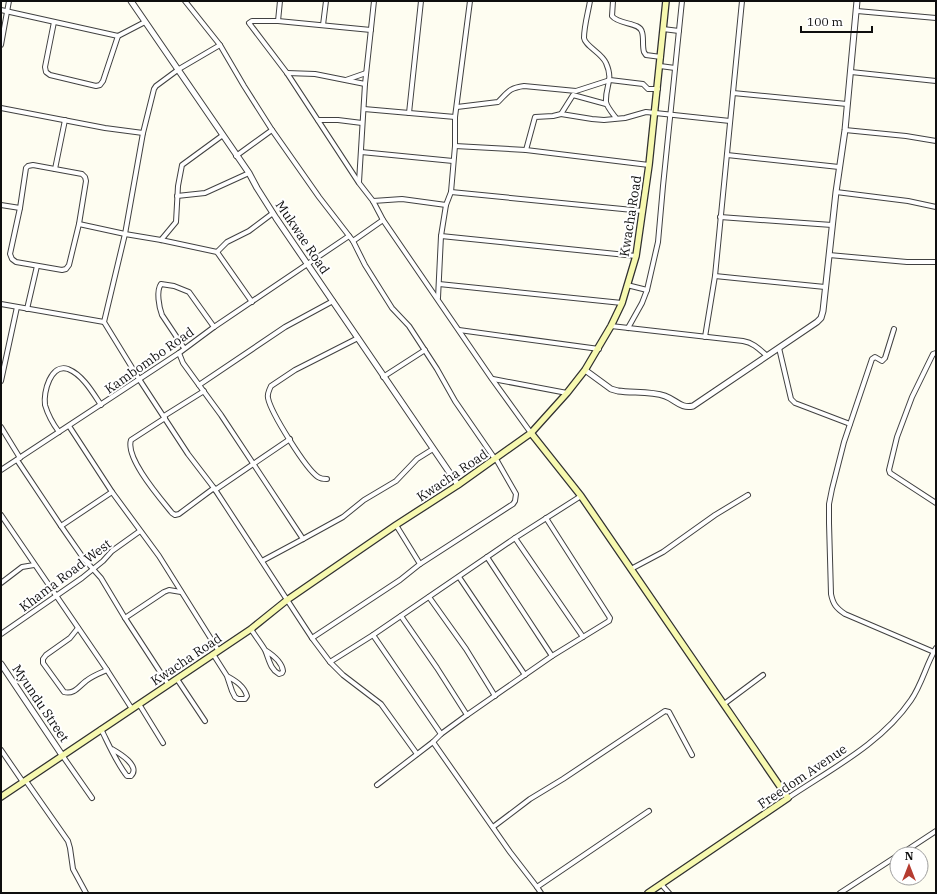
<svg xmlns="http://www.w3.org/2000/svg" width="937" height="894" font-family="'IBM Plex Serif',serif">
<style>
.lines{fill:none;stroke-linecap:round;stroke-linejoin:round}
.minor-casing{stroke:#414141;stroke-width:6}
.tertiary-casing{stroke:#414141;stroke-width:7}
.secondary-casing{stroke:#303030;stroke-width:8}
.minor{stroke:#fff;stroke-width:4}
.tertiary{stroke:#fff;stroke-width:5}
.secondary{stroke:#f7f9b0;stroke-width:5.5}
.labels{text-anchor:middle;stroke-width:4;stroke-linejoin:round;paint-order:stroke}
.street-label{font-size:13px;fill:#0e0e0e;stroke:#fff}
</style>
<rect width="100%" height="100%" fill="#fefdf1"/>
<g class="lines">
<defs>
<g id="minor">
<path d="M 185,1 L 220,45 L 244,86 L 272,130 L 319,197 L 353,241 L 365,265 L 392,308 L 409,326 L 437,369 L 455,401 L 495,459"/>
<path d="M 590,1 C 588,13 584,26 584,38 C 585,46 602,53 606,63 C 614,81 605,86 606,102 C 607,107 613,114 616,118"/>
<path d="M 613,1 L 612,16 C 619,25 640,22 642,32 C 644,38 642,45 644,52 L 646,55 L 661,57"/>
<path d="M 1,10 L 118,36 L 145,22"/>
<path d="M 857,11 L 936,18"/>
<path d="M 278,21 L 280,1"/>
<path d="M 54,22 L 45,67 L 46,72 L 50,75 L 96,86 L 100,85 L 103,81 L 118,36"/>
<path d="M 323,25 L 326,1"/>
<path d="M 663,29 L 679,31"/>
<path d="M 371,30 L 278,21 L 252,21 L 249,23 L 287,73 L 359,183 L 373,201 L 383,220 L 492,379 L 531,433"/>
<path d="M 1,45 L 9,1"/>
<path d="M 220,45 L 179,69 L 156,86 L 154,89 L 143,133 L 125,234 L 104,322 L 139,379 L 188,454 L 214,488 L 312,638 L 330,662 L 343,675 L 381,704 L 417,754"/>
<path d="M 660,66 L 675,68"/>
<path d="M 851,72 L 936,81"/>
<path d="M 287,73 L 315,74 L 365,84"/>
<path d="M 346,80 L 366,73"/>
<path d="M 733,93 L 847,104"/>
<path d="M 457,107 L 498,102 C 508,92 509,88 524,86 L 576,91 L 610,80 L 643,84 L 648,89 L 658,89"/>
<path d="M 1,108 L 105,128 L 143,133"/>
<path d="M 364,109 L 455,117"/>
<path d="M 409,113 L 421,1"/>
<path d="M 561,114 L 592,119 L 604,120 L 625,118 L 646,112 L 730,121"/>
<path d="M 318,120 L 338,120 L 362,123"/>
<path d="M 845,130 L 906,136 L 936,141"/>
<path d="M 455,146 L 526,150 L 649,165"/>
<path d="M 526,150 L 535,117 L 553,116 L 561,114 L 573,95 L 606,104"/>
<path d="M 361,152 L 453,161"/>
<path d="M 727,155 L 839,167"/>
<path d="M 236,156 L 272,130"/>
<path d="M 33,165 L 82,174 L 85,177 L 86,181 L 79,224 L 69,265 L 66,269 L 62,270 L 16,262 L 12,259 L 10,254 L 20,208 L 26,168 L 28,166 Z"/>
<path d="M 55,169 L 65,120"/>
<path d="M 359,182 L 365,84 L 374,1"/>
<path d="M 451,192 L 643,211"/>
<path d="M 836,192 L 908,201 L 936,207"/>
<path d="M 177,196 L 205,193 L 249,173"/>
<path d="M 373,201 L 402,199 L 446,205"/>
<path d="M 1,205 L 20,208"/>
<path d="M 720,217 L 832,225"/>
<path d="M 79,224 L 125,234 L 161,240 L 217,252 L 252,302"/>
<path d="M 441,236 L 636,256"/>
<path d="M 161,240 L 176,222 L 178,186 L 182,165 L 223,135"/>
<path d="M 353,241 L 383,220"/>
<path d="M 217,252 L 227,242 L 249,231 L 273,213"/>
<path d="M 829,255 L 907,262 L 936,262"/>
<path d="M 715,276 L 825,287"/>
<path d="M 439,284 L 622,303"/>
<path d="M 627,285 L 647,290"/>
<path d="M 438,298 L 441,236 L 446,205 L 451,192 L 455,146 L 455,117 L 470,1"/>
<path d="M 1,304 L 104,322"/>
<path d="M 27,309 L 37,266"/>
<path d="M 611,326 L 743,341 C 754,343 759,349 767,356"/>
<path d="M 628,328 L 642,303 L 647,290 L 658,242 L 663,186 L 682,1"/>
<path d="M 894,329 L 885,358 L 882,361 L 875,357 L 872,359 L 844,442 L 832,489 L 829,504 L 829,523 L 831,594 C 833,604 836,608 845,614 L 934,652"/>
<path d="M 459,330 L 599,349"/>
<path d="M 705,337 L 715,276 L 742,1"/>
<path d="M 184,348 L 162,315 C 159,307 156,291 161,284 L 174,286 L 189,292 L 214,327"/>
<path d="M 779,348 L 791,399 L 795,403 L 850,424"/>
<path d="M 179,353 L 183,363 L 199,385 L 285,327 L 333,301"/>
<path d="M 936,353 L 933,354 L 912,397 L 897,437 L 889,470 L 890,473 L 936,503"/>
<path d="M 383,377 L 425,350"/>
<path d="M 493,379 L 567,393"/>
<path d="M 1,381 L 17,307"/>
<path d="M 199,385 L 221,415 L 303,539 L 262,561"/>
<path d="M 164,416 L 204,391"/>
<path d="M 165,418 L 131,440 C 125,458 160,498 172,513 L 175,515 L 179,514 L 214,488"/>
<path d="M 69,426 L 112,492 L 159,556 L 218,650"/>
<path d="M 1,427 L 20,458"/>
<path d="M 59,432 C 53,424 48,415 45,405 C 43,392 51,363 68,369 C 83,375 93,393 101,405"/>
<path d="M 17,460 L 61,526 L 84,559 L 101,578 L 125,618 L 168,684"/>
<path d="M 1,470 L 179,353 L 214,327 L 349,236"/>
<path d="M 327,479 C 324,479 321,479 318,477 C 306,469 271,413 268,398 C 267,394 269,390 271,386 L 295,370 L 358,338"/>
<path d="M 215,490 L 290,439"/>
<path d="M 1,515 L 107,670 L 132,709"/>
<path d="M 396,525 L 420,564"/>
<path d="M 61,526 L 112,492"/>
<path d="M 515,538 L 583,637"/>
<path d="M 303,539 L 343,517 L 364,500 L 396,481 L 417,459 L 433,449"/>
<path d="M 487,557 L 552,656"/>
<path d="M 631,569 L 663,552 L 715,515 L 748,495"/>
<path d="M 459,577 L 525,675"/>
<path d="M 1,583 L 22,567 L 34,565"/>
<path d="M 429,597 L 466,649 L 495,696"/>
<path d="M 401,616 L 437,668 L 467,715 L 552,656 L 609,621 L 610,618 L 546,518"/>
<path d="M 125,618 L 164,592 L 169,590 L 181,592"/>
<path d="M 78,628 L 70,638 L 46,655 L 43,659 L 43,663 L 64,692 C 74,695 79,686 86,681 C 92,676 100,673 107,670"/>
<path d="M 251,629 C 255,636 261,643 265,650 C 269,659 270,669 279,674 L 282,673 L 283,671 C 282,662 273,655 265,650"/>
<path d="M 1,634 L 82,578 L 103,561 L 112,551 L 140,531"/>
<path d="M 373,635 L 441,734"/>
<path d="M 312,638 L 400,580 L 420,564 L 513,504 L 515,501 L 516,494 L 496,459"/>
<path d="M 213,654 L 227,676 L 232,691 L 235,697 L 238,699 L 245,699 L 247,696 C 244,686 236,681 227,676"/>
<path d="M 330,662 L 373,635 L 515,538 L 581,496"/>
<path d="M 177,679 L 205,721"/>
<path d="M 139,704 L 163,743"/>
<path d="M 724,704 L 763,675"/>
<path d="M 101,729 C 109,745 116,762 127,776 L 131,776 C 141,766 119,753 112,749"/>
<path d="M 433,742 L 510,852 L 537,887"/>
<path d="M 1,750 L 23,782"/>
<path d="M 62,755 L 92,798"/>
<path d="M 26,781 L 68,841 L 70,848 L 73,869 L 86,893"/>
<path d="M 377,785 L 433,742 L 441,734 L 467,715"/>
<path d="M 788,798 C 831,769 881,744 911,700 C 922,684 926,665 936,648"/>
<path d="M 493,827 L 530,799 L 563,779 L 665,711 L 669,712 L 692,755"/>
<path d="M 901,854 L 936,831"/>
<path d="M 661,884 L 669,893"/>
<path d="M 541,893 L 537,887 L 649,811"/>
<path d="M 840,893 L 897,856"/>
</g>
<g id="tertiary">
<path d="M 131,1 L 249,173 L 257,188 L 276,218 L 458,485"/>
<path d="M 585,370 L 611,389 L 618,391 C 633,393 651,391 665,396 C 676,400 681,409 693,406 L 817,322 L 821,318 L 823,311 L 836,192 L 845,130 L 857,1"/>
<path d="M 1,664 L 62,755"/>
</g>
<g id="secondary">
<path d="M 531,433 L 581,496 L 788,798 L 648,893"/>
<path d="M 1,797 L 251,629 L 287,600 L 396,525 L 458,485 L 531,433 L 567,393 L 585,370 L 611,326 L 622,303 L 636,256 L 649,165 L 666,1"/>
</g>
</defs>
<use href="#minor" class="minor-casing"/>
<use href="#tertiary" class="tertiary-casing"/>
<use href="#secondary" class="secondary-casing"/>
<use href="#minor" class="minor"/>
<use href="#tertiary" class="tertiary"/>
<use href="#secondary" class="secondary"/>
</g>
<g class="labels">
<g class="street-label">
<text transform="translate(630 216) rotate(-81)" y="5">Kwacha Road</text>
<text transform="translate(303 237) rotate(56)" y="5">Mukwae Road</text>
<text transform="translate(149 360) rotate(-35)" y="5">Kambombo Road</text>
<text transform="translate(452 475) rotate(-34)" y="5">Kwacha Road</text>
<text transform="translate(65 575) rotate(-37)" y="5">Khama Road West</text>
<text transform="translate(186 659) rotate(-34)" y="5">Kwacha Road</text>
<text transform="translate(41 703) rotate(56)" y="5">Myundu Street</text>
<text transform="translate(802 776) rotate(-34)" y="5">Freedom Avenue</text>
</g>
</g>
<rect width="937" height="894" fill="none" stroke="#0e0e0e" stroke-width="4"/>
<g transform="translate(909 866)"><circle r="19" fill="#ffffff" stroke="#9f9f9f"/>
<path d="M0-3L7 15L0 10L-7 15Z" fill="#b53c30"/>
<text y="-6" font-size="11" font-weight="bold" text-anchor="middle" fill="#0e0e0e">N</text>
</g>
<path d="M801 26v6h71v-6" fill="none" stroke="#0e0e0e" stroke-width="2"/>
<text x="807" y="26" font-size="12" fill="#0e0e0e" stroke="#ffffff" stroke-width="3" paint-order="stroke">100 m</text>
</svg>
